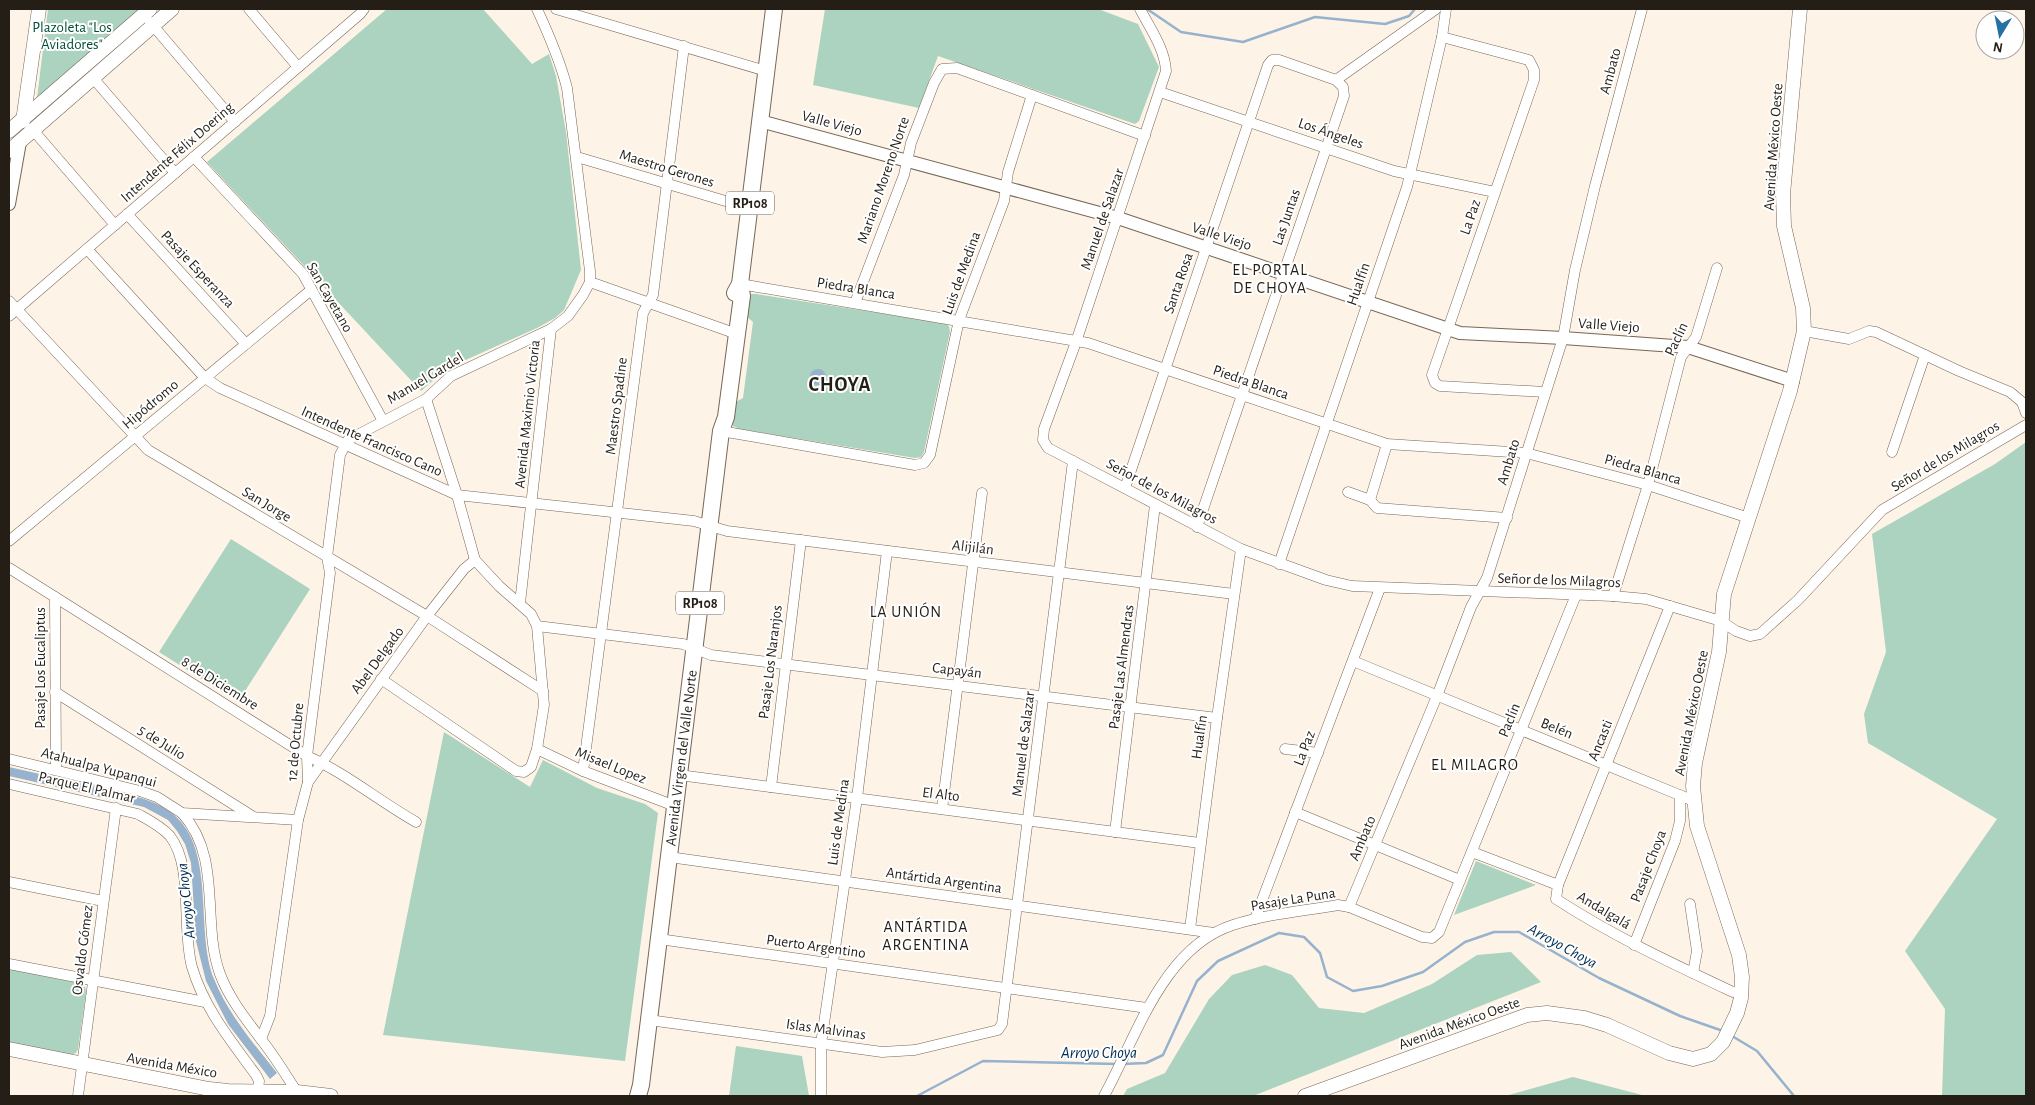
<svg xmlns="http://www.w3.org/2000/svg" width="2035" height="1105" font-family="'Alegreya Sans',sans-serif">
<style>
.green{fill:#abd3c0}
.water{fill:#96b2cd}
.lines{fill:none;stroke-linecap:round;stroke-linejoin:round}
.stream{stroke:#96b2cd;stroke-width:2.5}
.minor-casing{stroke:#776755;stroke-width:11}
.tertiary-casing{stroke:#776755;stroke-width:14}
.secondary-casing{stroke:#776755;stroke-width:15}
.primary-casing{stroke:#776755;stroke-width:18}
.minor{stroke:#fff;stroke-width:10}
.tertiary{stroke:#fff;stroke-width:12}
.secondary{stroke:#fff;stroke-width:14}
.primary{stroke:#fff;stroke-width:16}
.labels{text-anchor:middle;stroke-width:4;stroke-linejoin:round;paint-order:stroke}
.shield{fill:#fff;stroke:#66625c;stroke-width:1}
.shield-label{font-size:14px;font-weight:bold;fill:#241e16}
.park-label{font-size:15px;fill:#004e36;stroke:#fff}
.street-label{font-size:15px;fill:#241e16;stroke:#fff}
.neighbourhood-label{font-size:16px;letter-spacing:1px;fill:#241e16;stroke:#fff}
.water-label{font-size:16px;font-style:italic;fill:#002c50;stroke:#fff}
.district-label{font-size:20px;font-weight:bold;letter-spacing:1px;fill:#241e16;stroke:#fff}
</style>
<rect width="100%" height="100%" fill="#fef3e7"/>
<g class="green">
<path d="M 48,9 L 142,9 L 37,98 Z"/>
<path d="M 387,9 L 483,9 L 532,64 L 549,54 L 556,76 L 566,132 L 581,270 L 564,310 L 555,318 L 537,328 L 459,363 L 443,372 L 421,391 L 207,162 Z"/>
<path d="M 825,9 L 1098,9 L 1138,24 L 1159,67 L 1139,121 L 1135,124 L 938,56 L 919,108 L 813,85 Z"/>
<path d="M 751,294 L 756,294 L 944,323 L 949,326 L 950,332 L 924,452 L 921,457 L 915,458 L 739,429 L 733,426 L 734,403 L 743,398 L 753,322 L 745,315 L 747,301 Z"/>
<path d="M 2026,442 L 2026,1096 L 1942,1096 L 1945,1009 L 1905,951 L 1997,819 L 1868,743 L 1864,714 L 1886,652 L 1872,534 L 1995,464 Z"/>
<path d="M 231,539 L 310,589 L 238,702 L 159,652 Z"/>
<path d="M 444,732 L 530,787 L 543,760 L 597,788 L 645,804 L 658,813 L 625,1061 L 383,1035 Z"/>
<path d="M 1476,861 L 1536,885 L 1454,915 Z"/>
<path d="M 1511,952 L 1541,982 L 1253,1096 L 1123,1096 L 1127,1089 L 1165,1073 L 1209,999 L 1232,975 L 1265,965 L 1292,975 L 1319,1008 L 1364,1013 L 1432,984 L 1477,955 Z"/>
<path d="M 9,969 L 78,983 L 85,987 L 86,992 L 78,1049 L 76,1053 L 69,1055 L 9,1043 Z"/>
<path d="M 736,1046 L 802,1056 L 809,1096 L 729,1096 Z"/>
<path d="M 1573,1077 L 1646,1096 L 1505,1096 Z"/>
</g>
<g class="water">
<circle cx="818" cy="377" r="8"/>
<path d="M 9,767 C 40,774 70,781 101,788 C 124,794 149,797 169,811 C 218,845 194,929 214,979 C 228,1014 254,1044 277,1073 L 270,1079 L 228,1024 L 206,981 L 196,941 L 191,863 L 185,844 L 177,831 L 168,820 L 144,807 L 9,776 Z"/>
</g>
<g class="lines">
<g class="stream">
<path d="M 1147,9 L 1181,32 L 1243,42 L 1315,17 L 1385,24 L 1409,16 L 1415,9"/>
<path d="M 1732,1036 L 1757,1051 L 1794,1096"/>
<path d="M 1123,1064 L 1146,1063 L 1163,1055 L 1197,981 L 1218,961 L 1279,933 L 1304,937 L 1320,953 L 1327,977 L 1353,991 L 1382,986 L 1423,972 L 1465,942 L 1494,932 L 1519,932 L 1599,978 L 1680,1016 L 1723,1031"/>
<path d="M 917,1096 L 983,1061 L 1117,1064"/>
</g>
<defs>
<g id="minor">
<path d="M 249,9 L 298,67"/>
<path d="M 556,9 L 766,71"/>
<path d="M 1140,9 C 1150,28 1165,49 1166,71 L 1076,342 L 1044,429 L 1043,440 L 1048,448 L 1241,549 L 1326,580 L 1352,586 L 1613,596 L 1646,599 L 1721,621 L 1736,631 L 1750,636 L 1760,634 L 1798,600 L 1882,510 L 2026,425"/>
<path d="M 150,22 L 235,122"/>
<path d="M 1442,37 L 1529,60 L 1534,70 L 1534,80 L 1432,375 L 1435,383 L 1440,386 L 1545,392"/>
<path d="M 93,78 L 175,173"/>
<path d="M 1336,80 L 1436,9"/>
<path d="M 1160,92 L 1394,171 L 1495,192"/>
<path d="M 33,130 L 115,225"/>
<path d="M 194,157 L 303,274 L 383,421"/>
<path d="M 577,157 L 749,208"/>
<path d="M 127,214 L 246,344"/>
<path d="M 87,249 L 205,378 L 220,388 L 457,495 L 694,521 L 727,531 L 1234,594"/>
<path d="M 590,282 L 737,334"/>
<path d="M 740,284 L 1088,343 L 1387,444 L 1526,453 L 1648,485 L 1749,518"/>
<path d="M 9,301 L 148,450 L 427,616 L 543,691"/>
<path d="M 855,303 L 904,175 L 911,143 L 934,83 L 942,69 L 957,68 L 1145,136"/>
<path d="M 9,316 L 360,14 L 364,9"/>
<path d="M 1804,331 L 1849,339 L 1869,331 L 1876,332 L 1959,371 L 2010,392 L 2022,402 L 2026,413"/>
<path d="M 721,431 L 915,465 L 924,463 L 930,455 L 959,320 L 1004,201 L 1008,172 L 1032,95"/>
<path d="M 1892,452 L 1925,355"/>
<path d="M 1125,488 L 1268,65 L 1272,60 L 1279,60 L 1336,80 L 1343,87 L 1344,96 L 1197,527"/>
<path d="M 1348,492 L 1370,500 L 1377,508 L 1507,518"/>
<path d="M 1370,500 L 1387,444"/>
<path d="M 9,541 L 311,290"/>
<path d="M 1279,564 L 1407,187 L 1442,37 L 1446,9"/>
<path d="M 9,568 L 307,756 C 344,772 379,801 416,822"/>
<path d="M 1613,596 L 1648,485 L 1681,357 L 1696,337 L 1717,268"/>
<path d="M 55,597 L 56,770"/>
<path d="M 520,603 L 551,329"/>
<path d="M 1670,606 L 1558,885 L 1556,899 C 1613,936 1671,963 1733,992"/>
<path d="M 537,626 L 683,644 L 711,655 L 1217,718"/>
<path d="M 1353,661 L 1694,801"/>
<path d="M 381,679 L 516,771 L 524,772 L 531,767 L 537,749 L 544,705 L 537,626 L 531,614 L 499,586 L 475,560 L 457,495 L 426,399"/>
<path d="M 55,692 L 252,816"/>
<path d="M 537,749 L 583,771 L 675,806"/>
<path d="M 1285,749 L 1318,753"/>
<path d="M 9,759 L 140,791 L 157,797 L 182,813 L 298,820"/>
<path d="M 583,771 L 643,313 L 653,295 L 684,46"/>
<path d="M 679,775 L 1200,843"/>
<path d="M 308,782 L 427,616 L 464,569 L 475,560"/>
<path d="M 9,784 L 138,814 C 149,820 161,826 170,836 C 194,867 181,927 192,967 C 204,1008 231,1041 256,1075 L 259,1081 L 257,1096"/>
<path d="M 771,787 L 801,540"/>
<path d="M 942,809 L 982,493"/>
<path d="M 1295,812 L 1460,880"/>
<path d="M 182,813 C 223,858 201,922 220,974 C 229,998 245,1018 260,1038 C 274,1055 285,1074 297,1092"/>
<path d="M 1115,832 L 1155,505"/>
<path d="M 1472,852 L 1558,885"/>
<path d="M 669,857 L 1214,933"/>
<path d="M 9,882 L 103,901"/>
<path d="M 1690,904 L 1697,951 L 1693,973"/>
<path d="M 1349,907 L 1437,696 L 1471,607 L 1487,578 L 1563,338 L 1575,270 L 1595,186 L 1642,9"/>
<path d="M 1255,919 L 1380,588"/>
<path d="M 1190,929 L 1217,718 L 1241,549"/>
<path d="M 659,939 L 1147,1008"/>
<path d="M 1634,945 L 1675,841 L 1680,821 L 1680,795"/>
<path d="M 9,964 L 205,1002"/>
<path d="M 649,1020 L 882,1052 L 915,1050 L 998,1030 L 1002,1024 L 1073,461"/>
<path d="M 261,1039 L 270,1016 L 298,820 L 308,782 L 307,756 L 330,573 L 327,557 L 340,455 L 348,440 L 426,399 L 451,376 L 551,329 L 568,316 L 583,295 L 590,282 L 590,271 L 567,88 C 560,60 549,35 537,9"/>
<path d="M 78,1096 L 116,808"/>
<path d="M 821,1096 L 821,1044 L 857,798 L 887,551"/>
<path d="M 1104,1096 C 1136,1038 1163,947 1233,925 C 1267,914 1303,911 1338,905 L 1349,907 L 1422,937 L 1432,938 L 1439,932 L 1576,595"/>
</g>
<g id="tertiary">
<path d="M 760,121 L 1118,218 L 1460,333 L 1563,338 L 1688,347 L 1793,381"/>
<path d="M 9,204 L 20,142"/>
</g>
<g id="secondary">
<path d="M 23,121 L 39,9"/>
<path d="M 9,131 L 150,9"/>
<path d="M 9,151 L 172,9"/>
<path d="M 9,1049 L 209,1089 L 228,1091 L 297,1092 L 331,1096"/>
<path d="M 1305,1096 L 1527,1015 L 1547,1013 L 1584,1018 L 1607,1025 L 1669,1053 L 1693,1059 L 1711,1054 L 1723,1042 L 1737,1013 L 1741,998 L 1742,977 L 1739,955 L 1697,826 L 1693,786 L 1695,763 L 1719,652 L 1724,594 L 1790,391 L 1804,331 L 1803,308 L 1784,226 L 1783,194 L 1800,9"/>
</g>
<g id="primary">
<path d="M 735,293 L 740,284 L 774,9"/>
<path d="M 638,1096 L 641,1085 L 721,431 L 726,417 L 742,296 L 740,284"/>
</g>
</defs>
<use href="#minor" class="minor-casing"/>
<use href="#tertiary" class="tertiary-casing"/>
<use href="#secondary" class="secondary-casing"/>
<use href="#primary" class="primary-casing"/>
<use href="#minor" class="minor"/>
<use href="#tertiary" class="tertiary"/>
<use href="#secondary" class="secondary"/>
<use href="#primary" class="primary"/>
</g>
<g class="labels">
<g class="shield">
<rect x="726" y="191.5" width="48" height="23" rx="4"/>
<rect x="676" y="591.5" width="48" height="23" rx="4"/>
</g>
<g class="shield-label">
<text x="750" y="208">RP108</text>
<text x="700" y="608">RP108</text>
</g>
<g class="park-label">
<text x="72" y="32">Plazoleta "Los<tspan x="72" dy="17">Aviadores"</tspan></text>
</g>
<g class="street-label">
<text transform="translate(1610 71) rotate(-75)" y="5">Ambato</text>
<text transform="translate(832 123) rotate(15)" y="5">Valle Viejo</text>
<text transform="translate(1331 133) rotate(19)" y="5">Los Ángeles</text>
<text transform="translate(1773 147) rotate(-86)" y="5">Avenida México Oeste</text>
<text transform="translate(177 152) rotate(-41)" y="5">Intendente Félix Doering</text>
<text transform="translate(667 168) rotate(17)" y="5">Maestro Gerones</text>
<text transform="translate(883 180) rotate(-71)" y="5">Mariano Moreno Norte</text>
<text transform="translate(1286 217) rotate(-71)" y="5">Las Juntas</text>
<text transform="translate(1470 217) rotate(-71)" y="5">La Paz</text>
<text transform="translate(1102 219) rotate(-71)" y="5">Manuel de Salazar</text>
<text transform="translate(1222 236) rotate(18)" y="5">Valle Viejo</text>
<text transform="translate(198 269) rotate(47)" y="5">Pasaje Esperanza</text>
<text transform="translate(961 273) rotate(-70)" y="5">Luis de Medina</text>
<text transform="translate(1178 283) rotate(-71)" y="5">Santa Rosa</text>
<text transform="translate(1358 284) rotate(-71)" y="5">Hualfín</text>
<text transform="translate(856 288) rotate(9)" y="5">Piedra Blanca</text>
<text transform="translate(330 297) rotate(60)" y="5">San Cayetano</text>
<text transform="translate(1609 325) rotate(4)" y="5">Valle Viejo</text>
<text transform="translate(1676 339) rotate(-65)" y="5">Paclín</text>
<text transform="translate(425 378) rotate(-31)" y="5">Manuel Gardel</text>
<text transform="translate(1251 382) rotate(19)" y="5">Piedra Blanca</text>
<text transform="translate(150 404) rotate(-40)" y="5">Hipódromo</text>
<text transform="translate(616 406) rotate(-83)" y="5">Maestro Spadine</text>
<text transform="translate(527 414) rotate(-84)" y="5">Avenida Maximio Victoria</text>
<text transform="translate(372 441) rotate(24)" y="5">Intendente Francisco Cano</text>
<text transform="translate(1945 456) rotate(-31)" y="5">Señor de los Milagros</text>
<text transform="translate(1508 462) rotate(-73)" y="5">Ambato</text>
<text transform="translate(1643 469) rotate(16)" y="5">Piedra Blanca</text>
<text transform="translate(1162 491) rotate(28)" y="5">Señor de los Milagros</text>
<text transform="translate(267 504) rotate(31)" y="5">San Jorge</text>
<text transform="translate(973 547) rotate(7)" y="5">Alijilán</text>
<text transform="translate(1559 580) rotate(2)" y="5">Señor de los Milagros</text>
<text transform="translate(377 660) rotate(-54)" y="5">Abel Delgado</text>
<text transform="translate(770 662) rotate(-83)" y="5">Pasaje Los Naranjos</text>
<text transform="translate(1121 667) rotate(-83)" y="5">Pasaje Las Almendras</text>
<text transform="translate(40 668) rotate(-90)" y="5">Pasaje Los Eucaliptus</text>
<text transform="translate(957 670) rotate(7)" y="5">Capayán</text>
<text transform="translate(220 683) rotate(32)" y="5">8 de Diciembre</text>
<text transform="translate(1691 713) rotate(-79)" y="5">Avenida México Oeste</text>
<text transform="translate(1509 720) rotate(-68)" y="5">Paclín</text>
<text transform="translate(1557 728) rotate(22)" y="5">Belén</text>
<text transform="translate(1199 737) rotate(-82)" y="5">Hualfín</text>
<text transform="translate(1600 740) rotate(-68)" y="5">Ancasti</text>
<text transform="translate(162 742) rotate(32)" y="5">5 de Julio</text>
<text transform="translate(295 742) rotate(-85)" y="5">12 de Octubre</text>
<text transform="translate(1023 744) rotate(-83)" y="5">Manuel de Salazar</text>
<text transform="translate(1304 748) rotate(-69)" y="5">La Paz</text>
<text transform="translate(681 758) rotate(-83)" y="5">Avenida Virgen del Valle Norte</text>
<text transform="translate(611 765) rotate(22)" y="5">Misael Lopez</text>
<text transform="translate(99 767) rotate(15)" y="5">Atahualpa Yupanqui</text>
<text transform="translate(87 787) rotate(13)" y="5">Parque El Palmar</text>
<text transform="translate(941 794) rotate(7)" y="5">El Alto</text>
<text transform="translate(838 822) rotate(-82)" y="5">Luis de Medina</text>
<text transform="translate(1362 838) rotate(-67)" y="5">Ambato</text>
<text transform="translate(1648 866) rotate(-69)" y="5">Pasaje Choya</text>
<text transform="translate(944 880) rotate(8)" y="5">Antártida Argentina</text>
<text transform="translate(1293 899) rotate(-9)" y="5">Pasaje La Puna</text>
<text transform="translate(1604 910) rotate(31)" y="5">Andalgalá</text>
<text transform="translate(816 946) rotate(8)" y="5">Puerto Argentino</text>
<text transform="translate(82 950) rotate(-83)" y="5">Osvaldo Gómez</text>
<text transform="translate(1459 1023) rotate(-20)" y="5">Avenida México Oeste</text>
<text transform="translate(826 1029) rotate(8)" y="5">Islas Malvinas</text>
<text transform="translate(172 1065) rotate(10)" y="5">Avenida México</text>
</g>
<g class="neighbourhood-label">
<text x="1270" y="275">EL PORTAL<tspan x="1270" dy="18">DE CHOYA</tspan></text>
<text x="906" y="617">LA UNIÓN</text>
<text x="1475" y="770">EL MILAGRO</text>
<text x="926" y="932">ANTÁRTIDA<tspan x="926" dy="18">ARGENTINA</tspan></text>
</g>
<g class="water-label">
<text transform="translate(185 901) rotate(-96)" y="6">Arroyo Choya</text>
<text transform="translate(1563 945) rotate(29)" y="6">Arroyo Choya</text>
<text x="1099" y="1058">Arroyo Choya</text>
</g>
<g class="district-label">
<text x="840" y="391">CHOYA</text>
</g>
</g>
<rect width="2035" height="1105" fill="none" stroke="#241e16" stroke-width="20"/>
<g transform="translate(2000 35) rotate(190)"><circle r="24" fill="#ffffff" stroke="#a7a5a2"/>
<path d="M0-4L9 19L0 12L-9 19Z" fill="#2571a4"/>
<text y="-8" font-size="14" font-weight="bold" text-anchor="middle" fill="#241e16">N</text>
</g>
</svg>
